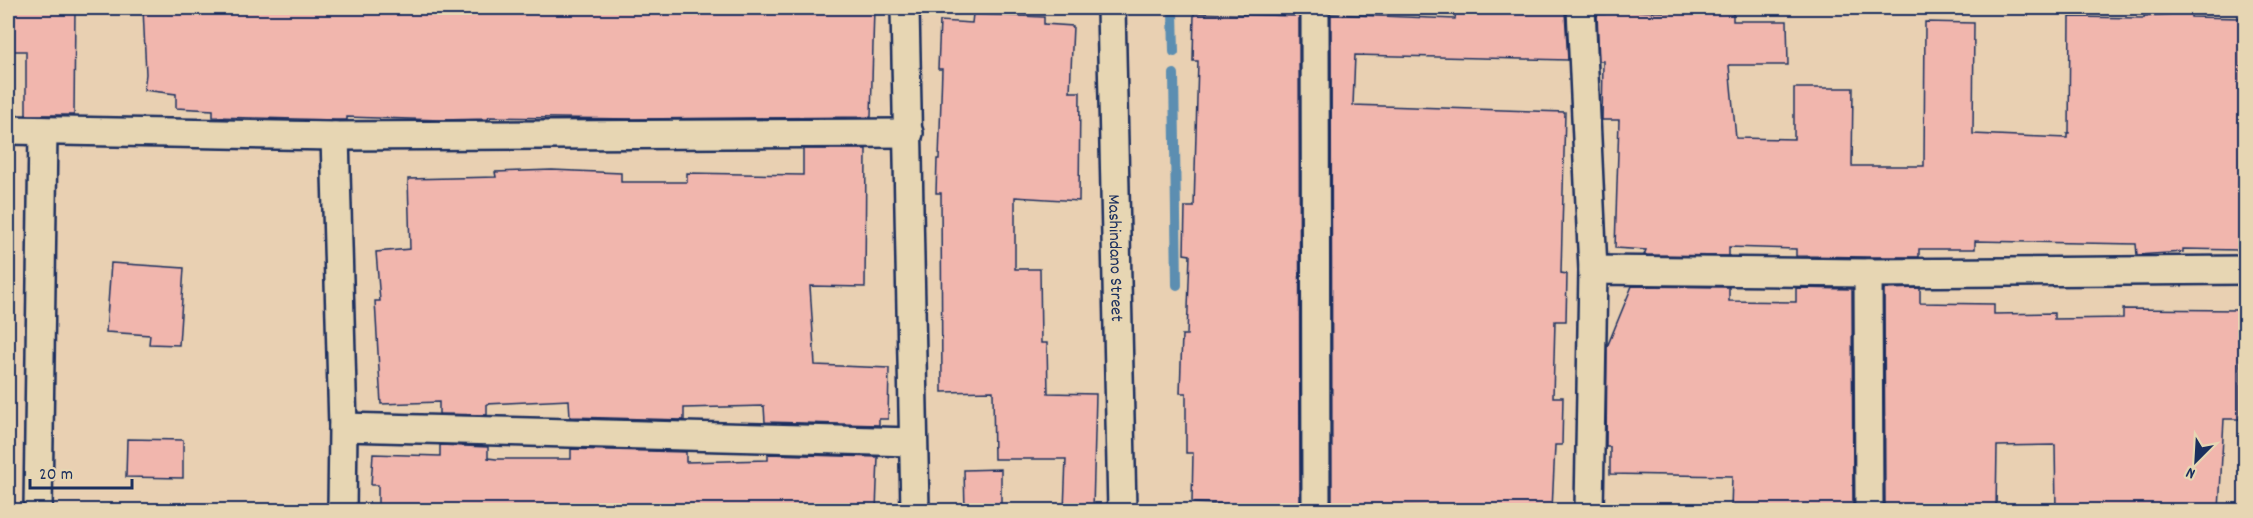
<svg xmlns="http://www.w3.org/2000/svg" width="2253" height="518" font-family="Dekko,sans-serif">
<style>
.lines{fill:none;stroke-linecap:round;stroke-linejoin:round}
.stream{stroke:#5c8eb1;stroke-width:10}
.building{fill:#f1b6ad;stroke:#1b2f5e;stroke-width:1.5}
.street-casing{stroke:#1b2f5e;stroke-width:32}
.street{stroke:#e7d6b3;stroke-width:27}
.labels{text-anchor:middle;stroke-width:6;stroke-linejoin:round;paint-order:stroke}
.street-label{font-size:18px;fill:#1b2f5e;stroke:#e7d6b3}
</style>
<rect width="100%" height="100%" fill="#e9d0b2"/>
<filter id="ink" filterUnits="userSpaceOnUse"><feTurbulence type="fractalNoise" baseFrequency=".0167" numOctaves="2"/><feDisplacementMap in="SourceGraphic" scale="12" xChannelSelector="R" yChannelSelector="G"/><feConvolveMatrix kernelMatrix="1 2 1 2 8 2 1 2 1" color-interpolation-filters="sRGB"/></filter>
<g filter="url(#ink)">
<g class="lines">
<g class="stream">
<path d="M 1173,11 L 1174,52"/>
<path d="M 1174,74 L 1177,285"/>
</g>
</g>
<g class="building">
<path d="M 8,8 L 75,8 L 74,115 L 26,115 L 26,51 L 8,51 Z"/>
<path d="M 143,8 L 874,8 L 871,117 L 634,119 L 489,117 L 488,119 L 441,120 L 347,117 L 347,120 L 335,120 L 213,117 L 213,110 L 176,108 L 176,94 L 144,90 L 146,74 Z"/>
<path d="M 1456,9 L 1565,12 L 1568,60 L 1355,55 L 1353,105 L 1565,112 L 1561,273 L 1567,274 L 1566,321 L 1555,321 L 1553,397 L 1563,397 L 1562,445 L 1555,445 L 1552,510 L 1332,504 L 1331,14 L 1455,19 Z"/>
<path d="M 1605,10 L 1685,13 L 1685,10 L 1733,13 L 1733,21 L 1787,21 L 1788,65 L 1729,65 L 1736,138 L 1794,139 L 1794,88 L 1853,88 L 1852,166 L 1924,166 L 1925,22 L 1974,23 L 1973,134 L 2067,138 L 2067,134 L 2069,134 L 2070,17 L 2144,18 L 2144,16 L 2191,13 L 2191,17 L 2241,18 L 2240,250 L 2183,249 L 2183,252 L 2137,255 L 2136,244 L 1975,241 L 1975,249 L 1919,249 L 1919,257 L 1868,257 L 1796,256 L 1796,249 L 1729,247 L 1729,256 L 1644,255 L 1646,250 L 1615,248 L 1619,120 L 1602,120 L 1603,61 L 1599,61 L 1597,14 L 1605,14 Z"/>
<path d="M 1194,13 L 1299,16 L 1300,507 L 1192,503 L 1193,453 L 1186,453 L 1186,393 L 1180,393 L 1182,335 L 1187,335 L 1190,255 L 1184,254 L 1185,207 L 1194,207 L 1198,61 L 1193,61 Z"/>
<path d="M 973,14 L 1044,17 L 1044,24 L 1073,26 L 1070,92 L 1080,92 L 1079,201 L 1015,197 L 1015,269 L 1040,269 L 1041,343 L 1047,343 L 1048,393 L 1096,394 L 1093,510 L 1064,510 L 1066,459 L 994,459 L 993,391 L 942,392 L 941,193 L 936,193 L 937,159 L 939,159 L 942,69 L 938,69 L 940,21 L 972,23 Z"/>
<path d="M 803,149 L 866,149 L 865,287 L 810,286 L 815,365 L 889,368 L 888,419 L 879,419 L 879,425 L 765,422 L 764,406 L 684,408 L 684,420 L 570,417 L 569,400 L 487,404 L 487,415 L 439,414 L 439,402 L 381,404 L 375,301 L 380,301 L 376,252 L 410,249 L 408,179 L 496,177 L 495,172 L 552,170 L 621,173 L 621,182 L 687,182 L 687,173 L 803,175 Z"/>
<path d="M 111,263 L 184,268 L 179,345 L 149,344 L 150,335 L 106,332 Z"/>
<path d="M 1632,286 L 1729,287 L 1729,301 L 1796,302 L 1796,288 L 1852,289 L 1853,510 L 1731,510 L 1732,476 L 1610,474 L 1610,447 L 1606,447 L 1607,347 Z"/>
<path d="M 1920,288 L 1920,303 L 1994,304 L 1994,314 L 2054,313 L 2054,319 L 2123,318 L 2123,309 L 2240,310 L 2240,419 L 2224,419 L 2219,510 L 2056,510 L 2055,445 L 1997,446 L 1996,510 L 1885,510 L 1884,289 Z"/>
<path d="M 127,439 L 183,440 L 183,478 L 126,477 Z"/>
<path d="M 440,445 L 488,447 L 488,458 L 496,459 L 571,459 L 571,449 L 686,452 L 686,462 L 768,460 L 768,454 L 878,457 L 876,510 L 378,510 L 378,485 L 371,485 L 373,454 L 440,456 Z"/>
<path d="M 1001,469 L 1001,510 L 965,510 L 964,470 Z"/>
</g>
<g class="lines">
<defs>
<g id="street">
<path d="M 905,8 L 915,510"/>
<path id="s1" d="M 1111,8 L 1122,510"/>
<path d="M 1581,8 L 1593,270"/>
<path d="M 1315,12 L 1316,510"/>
<path d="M 8,130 L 335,136 L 909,133"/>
<path d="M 335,136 L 343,427 L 342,510"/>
<path d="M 1868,273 L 1869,510"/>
<path d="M 343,427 L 913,442"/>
<path d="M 38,510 L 43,131"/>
<path d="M 1589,510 L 1593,270 L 1868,273 L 2246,270"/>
</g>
</defs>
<use href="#street" class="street-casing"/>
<use href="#street" class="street"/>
</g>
</g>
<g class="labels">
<g class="street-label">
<text dy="6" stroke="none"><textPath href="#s1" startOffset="250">Mashindano Street</textPath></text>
</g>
</g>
<rect width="2253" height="518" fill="none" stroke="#e7d6b3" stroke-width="30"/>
<rect x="15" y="15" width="2223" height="488" fill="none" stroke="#1b2f5e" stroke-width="2" filter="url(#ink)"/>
<g transform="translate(2196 461) rotate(204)" stroke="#e7d6b3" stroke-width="4.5" paint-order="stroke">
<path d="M0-4.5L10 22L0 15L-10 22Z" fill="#1b2f5e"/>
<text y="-9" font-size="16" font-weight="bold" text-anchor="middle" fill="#1b2f5e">N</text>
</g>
<path d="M30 479v9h102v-9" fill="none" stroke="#1b2f5e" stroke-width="3"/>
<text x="39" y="479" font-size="18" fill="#1b2f5e" stroke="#e7d6b3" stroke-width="4.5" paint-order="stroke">20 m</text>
</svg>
